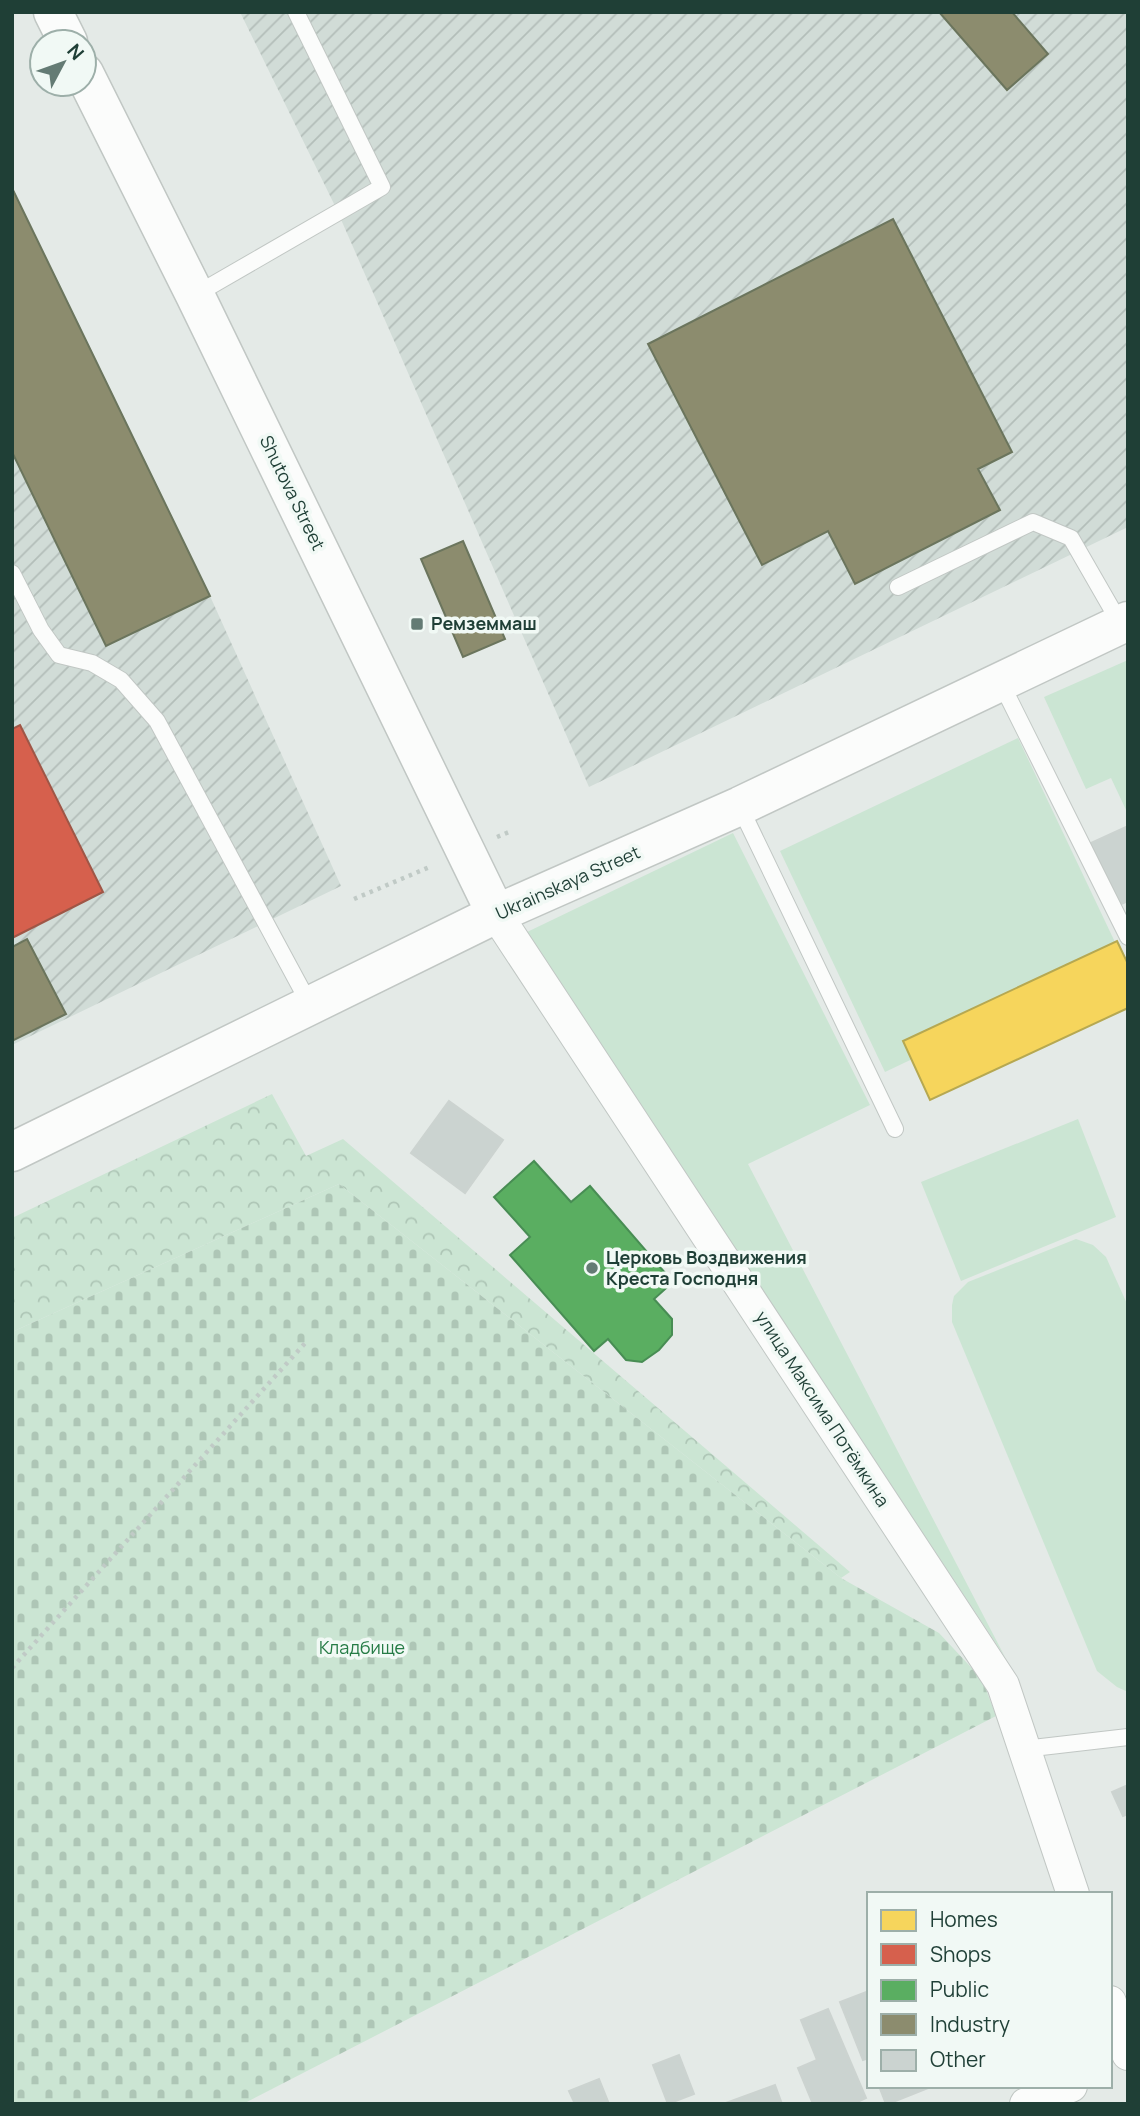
<svg xmlns="http://www.w3.org/2000/svg" width="1140" height="2116" font-family="Manrope,sans-serif">
<style>
.industrial{fill:url(#industrial-furrows)}
.grass{fill:#cbe5d3}
.forest{fill:url(#forest-crowns)}
.cemetery{fill:url(#cemetery-stones)}
.homes{fill:#f6d55c;stroke:#b6a851;stroke-width:2}
.shops{fill:#d6604d;stroke:#9f5646;stroke-width:2}
.public{fill:#5aae61;stroke:#488d54;stroke-width:2}
.industry{fill:#8c8c6e;stroke:#6b755d;stroke-width:2}
.building{fill:#cbd3d0;stroke:#ccd3d0;stroke-width:2}
.lines{fill:none;stroke-linecap:round;stroke-linejoin:round}
.service-casing{stroke:#c1c7c4;stroke-width:18}
.minor-casing{stroke:#c1c7c4;stroke-width:34}
.tertiary-casing{stroke:#c1c7c4;stroke-width:41}
.path{stroke:#c0cac6;stroke-width:4.5;stroke-dasharray:3.5 5;stroke-linecap:butt}
.service{stroke:#fbfcfb;stroke-width:16}
.minor{stroke:#fbfcfb;stroke-width:32}
.tertiary{stroke:#fbfcfb;stroke-width:38}
.poi-dot{fill:#647b74;stroke:#f1f9f5;stroke-width:2.5}
.labels{text-anchor:middle;stroke-width:7;stroke-linejoin:round;paint-order:stroke}
.street-label{font-size:18px;fill:#1f3f36;stroke:#f1f9f5}
.poi-label{font-size:18px;font-weight:bold;fill:#1f3f36;stroke:#f1f9f5;text-anchor:start}
.park-label{font-size:18px;fill:#257b45;stroke:#f1f9f5}
</style>
<defs>
<pattern id="industrial-furrows" width="10" height="10" patternUnits="userSpaceOnUse" patternTransform="scale(1.75)"><rect width="10" height="10" fill="#d1dcd7"/><path d="M-1 1l2-2M0 10L10 0M9 11l2-2" fill="none" stroke="#b3beb9"/></pattern>
<pattern id="forest-crowns" width="20" height="18" patternUnits="userSpaceOnUse" patternTransform="scale(1.75)"><rect width="20" height="18" fill="#cbe5d3"/><path d="M2 6a3 3 0 1 1 6 0M12 15a3 3 0 1 1 6 0" fill="none" stroke="#aec6b6"/></pattern>
<pattern id="cemetery-stones" width="16" height="16" patternUnits="userSpaceOnUse" patternTransform="scale(1.75)"><rect width="16" height="16" fill="#cbe5d3"/><path d="M2 7V4a2 2 0 0 1 4 0v3zM10 15v-3a2 2 0 0 1 4 0v3z" fill="#aec6b6"/></pattern>
</defs>
<rect width="100%" height="100%" fill="#e4eae7"/>
<g class="industrial">
<path d="M 240,12 L 1128,12 L 1128,527 L 589,787 L 336,208 Z"/>
<path d="M 12,188 L 210,596 L 341,886 L 12,1045 Z"/>
</g>
<g class="grass">
<path d="M 1128,660 L 1128,812 L 1127,812 L 1111,778 L 1086,789 L 1044,697 Z"/>
<path d="M 1018,738 L 1123,959 L 885,1072 L 780,851 Z"/>
<path d="M 733,833 L 870,1105 L 748,1164 L 1005,1657 L 525,933 Z"/>
<path d="M 1078,1119 L 1116,1217 L 961,1281 L 921,1182 Z"/>
<path d="M 1076,1239 L 1093,1245 L 1106,1257 L 1128,1306 L 1128,1692 L 1117,1687 L 1097,1671 L 952,1322 L 952,1305 L 954,1296 L 968,1282 Z"/>
</g>
<path class="forest" d="M 272,1094 L 306,1156 L 343,1139 L 850,1572 L 841,1578 L 339,1184 L 12,1332 L 12,1218 Z"/>
<path class="cemetery" d="M 339,1184 L 841,1578 L 939,1633 L 982,1679 L 996,1716 L 243,2104 L 12,2104 L 12,1332 Z"/>
<path class="homes" d="M 1117,941 L 1128,964 L 1128,1008 L 930,1100 L 903,1041 Z"/>
<path class="shops" d="M 20,725 L 103,892 L 12,938 L 12,729 Z"/>
<path class="public" d="M 534,1161 L 571,1202 L 590,1186 L 673,1282 L 654,1299 L 672,1319 L 672,1335 L 659,1350 L 642,1362 L 626,1360 L 608,1339 L 594,1351 L 510,1255 L 530,1237 L 494,1197 Z"/>
<g class="industry">
<path d="M 939,12 L 1012,12 L 1048,54 L 1007,90 Z"/>
<path d="M 12,188 L 210,596 L 106,646 L 12,452 Z"/>
<path d="M 893,219 L 1012,452 L 978,469 L 1000,510 L 855,584 L 828,531 L 762,565 L 648,344 Z"/>
<path d="M 463,541 L 505,639 L 463,657 L 421,559 Z"/>
<path d="M 27,939 L 66,1014 L 12,1041 L 12,947 Z"/>
</g>
<g class="building">
<path d="M 1128,826 L 1128,901 L 1119,905 L 1091,843 Z"/>
<path d="M 449,1101 L 503,1140 L 465,1193 L 411,1153 Z"/>
<path d="M 1128,1785 L 1128,1814 L 1123,1816 L 1112,1792 Z"/>
<path d="M 869,1991 L 869,2058 L 863,2060 L 840,2002 Z"/>
<path d="M 828,2009 L 866,2098 L 853,2104 L 813,2104 L 798,2068 L 817,2060 L 801,2020 Z"/>
<path d="M 679,2055 L 694,2094 L 668,2104 L 653,2065 Z"/>
<path d="M 599,2079 L 609,2104 L 575,2104 L 569,2091 Z"/>
<path d="M 775,2085 L 782,2104 L 726,2103 Z"/>
<path d="M 879,2086 L 933,2086 L 888,2104 L 886,2104 Z"/>
</g>
<g class="lines">
<defs>
<g id="service">
<path d="M 195,295 L 382,187 L 296,12"/>
<path d="M 12,573 L 41,630 L 59,655 L 92,663 L 121,680 L 157,721 L 310,1005"/>
<path d="M 898,587 L 1033,522 L 1071,538 L 1121,625"/>
<path d="M 1000,681 L 1128,937"/>
<path d="M 740,807 L 895,1129"/>
<path d="M 1024,1749 L 1128,1737"/>
</g>
<g id="minor">
<path d="M 496,914 L 1003,1685 L 1073,1894"/>
<path d="M 1110,2002 L 1128,2054"/>
<path d="M 1026,2104 L 1071,2086"/>
</g>
<g id="tertiary">
<path d="M 53,12 L 68,42"/>
<path d="M 84,73 L 195,295 L 496,914"/>
<path d="M 12,1152 L 496,914 L 740,806 L 1128,621"/>
</g>
</defs>
<use href="#service" class="service-casing"/>
<use href="#minor" class="minor-casing"/>
<use href="#tertiary" class="tertiary-casing"/>
<g class="path">
<path d="M 497,837 L 509,832"/>
<path d="M 354,899 L 432,866"/>
<path d="M 12,1668 L 307,1341"/>
</g>
<use href="#service" class="service"/>
<use href="#minor" class="minor"/>
<use href="#tertiary" class="tertiary"/>
</g>
<g class="poi-dot">
<rect x="410" y="617" width="14" height="14" rx="3.5"/>
<circle cx="592" cy="1268" r="7"/>
</g>
<g class="labels">
<g class="street-label">
<text transform="translate(292 493) rotate(64)" y="6">Shutova Street</text>
<text transform="translate(568 883) rotate(-24)" y="6">Ukrainskaya Street</text>
<text transform="translate(822 1409) rotate(57)" y="6">улица Максима Потёмкина</text>
</g>
<g class="poi-label">
<text x="431" y="630">Ремземмаш</text>
<text x="606" y="1264">Церковь Воздвижения<tspan x="606" dy="21">Креста Господня</tspan></text>
</g>
<g class="park-label">
<text x="362" y="1654">Кладбище</text>
</g>
</g>
<rect width="1140" height="2116" fill="none" stroke="#1f3f36" stroke-width="28"/>
<rect x="867" y="1892" width="245" height="196" fill="#f1f9f5" stroke="#9dafa9" stroke-width="2"/>
<rect x="881" y="1910" width="35" height="21" fill="#f6d55c" stroke="#9dafa9" stroke-width="2"/>
<text x="930" y="1927" font-size="21" fill="#1f3f36">Homes</text>
<rect x="881" y="1944" width="35" height="21" fill="#d6604d" stroke="#9dafa9" stroke-width="2"/>
<text x="930" y="1962" font-size="21" fill="#1f3f36">Shops</text>
<rect x="881" y="1980" width="35" height="21" fill="#5aae61" stroke="#9dafa9" stroke-width="2"/>
<text x="930" y="1997" font-size="21" fill="#1f3f36">Public</text>
<rect x="881" y="2014" width="35" height="21" fill="#8c8c6e" stroke="#9dafa9" stroke-width="2"/>
<text x="930" y="2032" font-size="21" fill="#1f3f36">Industry</text>
<rect x="881" y="2050" width="35" height="21" fill="#cbd3d0" stroke="#9dafa9" stroke-width="2"/>
<text x="930" y="2067" font-size="21" fill="#1f3f36">Other</text>
<g transform="translate(63 63) rotate(49)"><circle r="33" fill="#f1f9f5" stroke="#9dafa9" stroke-width="2"/>
<path d="M0-5L12 26L0 18L-12 26Z" fill="#647b74"/>
<text y="-10" font-size="19" font-weight="bold" text-anchor="middle" fill="#1f3f36">N</text>
</g>
</svg>
